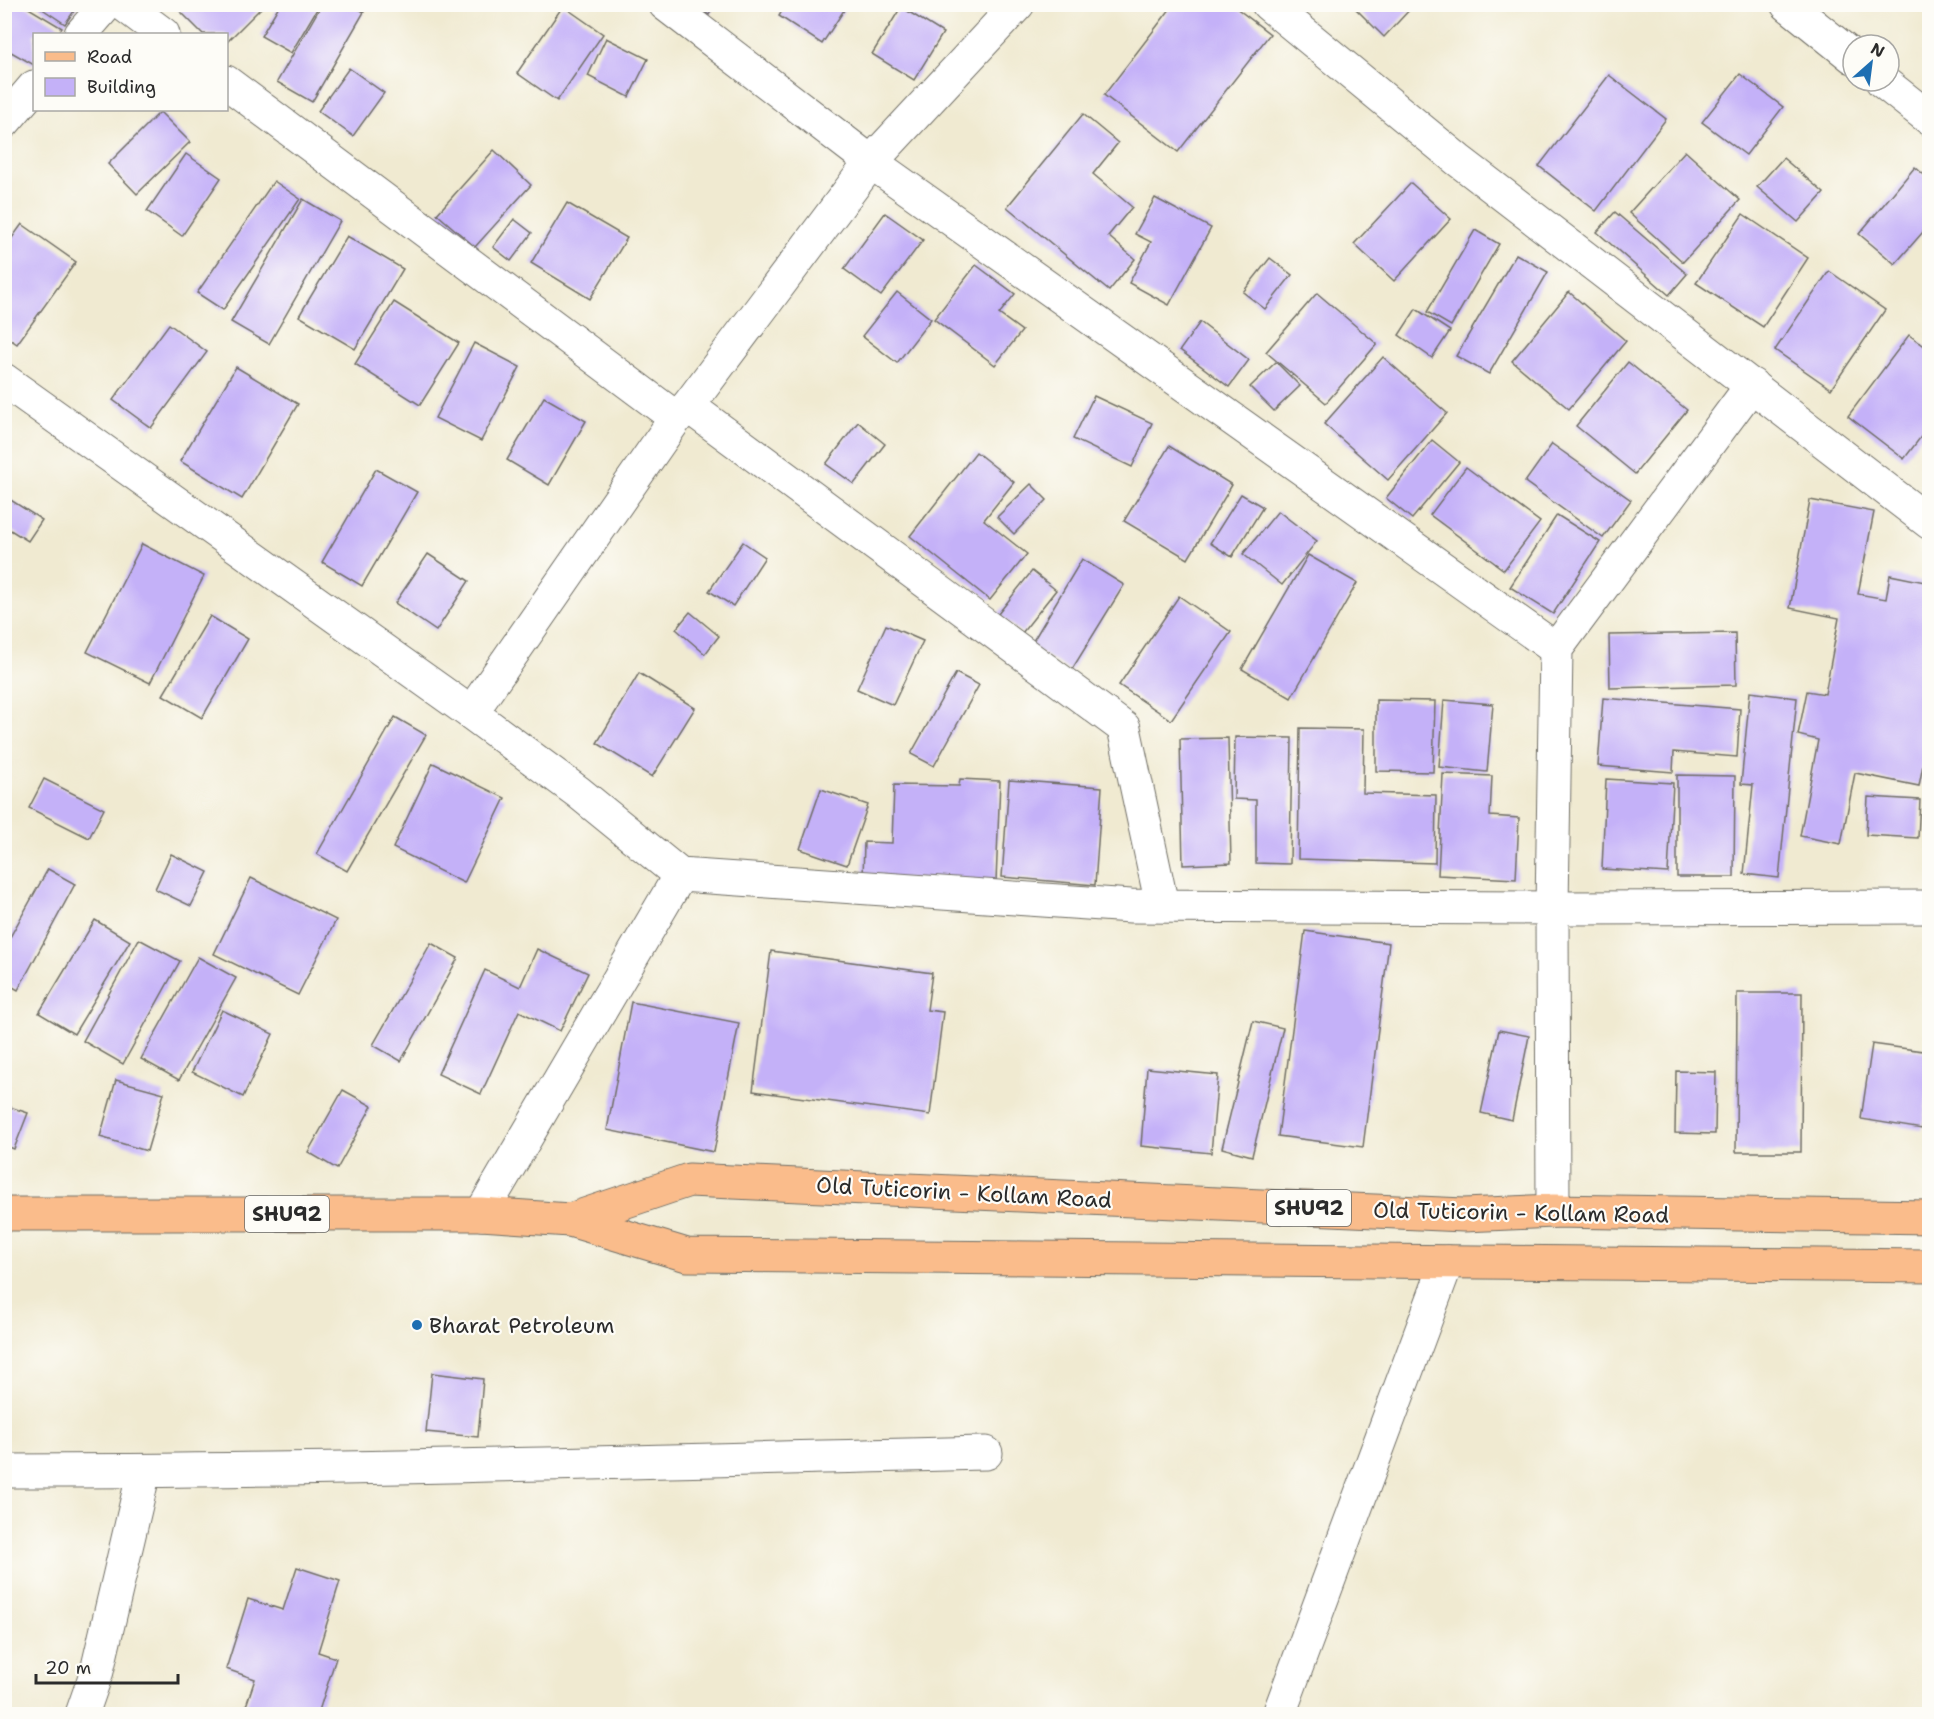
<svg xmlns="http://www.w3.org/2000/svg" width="1934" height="1719" font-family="'Shantell Sans',sans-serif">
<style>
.building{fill:#c4b1f8}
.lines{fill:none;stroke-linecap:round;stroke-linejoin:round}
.minor-casing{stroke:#706e65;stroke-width:35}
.primary-casing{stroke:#706e65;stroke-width:35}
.minor{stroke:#fff;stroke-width:33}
.primary{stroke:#fabc8b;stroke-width:33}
.poi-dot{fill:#1f6fb2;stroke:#fdfcf7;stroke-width:2}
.labels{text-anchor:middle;stroke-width:4.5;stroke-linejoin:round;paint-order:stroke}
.shield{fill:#fdfcf7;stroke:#6a6a68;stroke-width:1.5}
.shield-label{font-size:21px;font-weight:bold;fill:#2b2b2b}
.street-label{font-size:22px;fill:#2b2b2b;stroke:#fdfcf7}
.poi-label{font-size:22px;fill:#2b2b2b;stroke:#fdfcf7;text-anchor:start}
</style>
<rect width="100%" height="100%" fill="#fdfcf7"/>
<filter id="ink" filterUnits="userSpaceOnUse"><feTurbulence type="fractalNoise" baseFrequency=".0167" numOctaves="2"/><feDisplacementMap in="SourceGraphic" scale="12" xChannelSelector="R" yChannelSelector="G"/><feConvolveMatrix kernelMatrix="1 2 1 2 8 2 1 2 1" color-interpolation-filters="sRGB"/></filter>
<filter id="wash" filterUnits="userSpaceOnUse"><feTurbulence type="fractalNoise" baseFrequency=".008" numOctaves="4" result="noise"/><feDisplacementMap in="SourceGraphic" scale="24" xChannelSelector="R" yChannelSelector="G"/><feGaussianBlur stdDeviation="1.35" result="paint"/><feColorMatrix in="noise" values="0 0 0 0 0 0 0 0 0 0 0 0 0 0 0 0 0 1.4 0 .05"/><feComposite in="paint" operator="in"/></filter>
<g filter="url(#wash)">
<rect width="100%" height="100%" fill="#f0ead1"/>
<g id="blocks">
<g class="building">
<path d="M 4,4 L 22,4 L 62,28 L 58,34 L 34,34 L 34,65 L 4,48 Z"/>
<path d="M 35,4 L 79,4 L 65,24 Z"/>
<path d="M 173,4 L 265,4 L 226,43 L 226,34 L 203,34 Z"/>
<path d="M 280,4 L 320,4 L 291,53 L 261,36 Z"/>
<path d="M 322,4 L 351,4 L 364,12 L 312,102 L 277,82 Z"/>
<path d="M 691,4 L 715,4 L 709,15 Z"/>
<path d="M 786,4 L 848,4 L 822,44 L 779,16 Z"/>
<path d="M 1174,4 L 1231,4 L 1270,34 L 1178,152 L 1104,95 Z"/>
<path d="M 1351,4 L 1415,4 L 1384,37 Z"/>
<path d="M 563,6 L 603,34 L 557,101 L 517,73 Z"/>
<path d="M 901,7 L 943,33 L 914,80 L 872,54 Z"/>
<path d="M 606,38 L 648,59 L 629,97 L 588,76 Z"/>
<path d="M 349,68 L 384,93 L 353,136 L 318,111 Z"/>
<path d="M 1740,74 L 1783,107 L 1746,155 L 1702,122 Z"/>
<path d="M 1609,75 L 1666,119 L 1596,211 L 1539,166 Z"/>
<path d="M 160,112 L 190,142 L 137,194 L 108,164 Z"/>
<path d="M 1083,114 L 1118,143 L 1093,174 L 1132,207 L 1108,236 L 1135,259 L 1109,291 L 1007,207 Z"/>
<path d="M 494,150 L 531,185 L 475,247 L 437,214 Z"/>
<path d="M 1685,151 L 1740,200 L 1683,262 L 1629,213 Z"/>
<path d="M 186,154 L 221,178 L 182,236 L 147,211 Z"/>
<path d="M 1783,158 L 1824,193 L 1798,222 L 1757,187 Z"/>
<path d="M 1915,167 L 1930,180 L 1930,224 L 1895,264 L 1859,234 Z"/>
<path d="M 274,181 L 300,199 L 223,310 L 197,293 Z"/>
<path d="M 1411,183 L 1451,219 L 1394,281 L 1354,244 Z"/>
<path d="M 1155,198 L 1211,228 L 1169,305 L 1129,283 L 1151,242 L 1135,234 Z"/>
<path d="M 303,199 L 340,221 L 269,344 L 231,322 Z"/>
<path d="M 567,203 L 627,238 L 590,299 L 531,263 Z"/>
<path d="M 1615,212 L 1687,274 L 1669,295 L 1597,232 Z"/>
<path d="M 885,213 L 923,240 L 881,296 L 844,269 Z"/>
<path d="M 1743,214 L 1808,258 L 1763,327 L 1696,283 Z"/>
<path d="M 514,219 L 532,233 L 511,261 L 493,247 Z"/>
<path d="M 22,224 L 76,262 L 17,344 L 4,335 L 4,249 Z"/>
<path d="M 1475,230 L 1499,244 L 1451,326 L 1427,312 Z"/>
<path d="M 347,236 L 403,269 L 355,349 L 299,316 Z"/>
<path d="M 1516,254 L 1548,272 L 1489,374 L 1456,356 Z"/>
<path d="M 1270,258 L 1292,275 L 1265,309 L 1243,292 Z"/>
<path d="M 976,265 L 1015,294 L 999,314 L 1022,331 L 995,365 L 934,319 Z"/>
<path d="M 1829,271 L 1885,310 L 1831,389 L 1775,350 Z"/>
<path d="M 897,292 L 931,319 L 897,363 L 862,336 Z"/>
<path d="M 1569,292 L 1626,341 L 1569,409 L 1512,361 Z"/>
<path d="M 1317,293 L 1377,344 L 1326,403 L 1266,352 Z"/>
<path d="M 394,302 L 459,343 L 420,405 L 355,364 Z"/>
<path d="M 1416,309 L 1450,331 L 1432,358 L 1399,335 Z"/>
<path d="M 1200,322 L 1249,360 L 1229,387 L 1180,350 Z"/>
<path d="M 169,324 L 207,352 L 151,428 L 113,400 Z"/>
<path d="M 1909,335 L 1930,350 L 1930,425 L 1904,459 L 1848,416 Z"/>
<path d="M 474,343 L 520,367 L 481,441 L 435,418 Z"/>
<path d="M 1383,357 L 1447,413 L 1388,480 L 1324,424 Z"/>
<path d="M 1276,362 L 1300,386 L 1274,411 L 1250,387 Z"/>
<path d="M 1628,362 L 1687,410 L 1635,474 L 1576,426 Z"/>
<path d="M 236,367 L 298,404 L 242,499 L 180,461 Z"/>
<path d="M 1094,396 L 1152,423 L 1132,467 L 1073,439 Z"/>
<path d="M 544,397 L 586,421 L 549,485 L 507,460 Z"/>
<path d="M 858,422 L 885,444 L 854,484 L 826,464 Z"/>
<path d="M 1432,440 L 1459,462 L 1412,519 L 1386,498 Z"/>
<path d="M 1552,444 L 1631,500 L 1603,538 L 1525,482 Z"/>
<path d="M 1169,446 L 1232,485 L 1188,559 L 1124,521 Z"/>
<path d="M 976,452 L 1014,482 L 984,520 L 1027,554 L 990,600 L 910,536 Z"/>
<path d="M 1466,467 L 1540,522 L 1504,570 L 1430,515 Z"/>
<path d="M 376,469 L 417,492 L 362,586 L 322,562 Z"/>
<path d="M 1031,484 L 1047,500 L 1014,534 L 997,517 Z"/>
<path d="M 1241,494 L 1263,507 L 1232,557 L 1210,543 Z"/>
<path d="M 6,497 L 42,520 L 28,541 L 4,526 L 4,500 Z"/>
<path d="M 1810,500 L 1874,512 L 1858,594 L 1886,599 L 1890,575 L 1930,583 L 1930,728 L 1919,786 L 1855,773 L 1841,844 L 1800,836 L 1818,740 L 1798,735 L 1807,691 L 1825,694 L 1839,618 L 1790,608 Z"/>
<path d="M 1278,511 L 1317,541 L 1282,585 L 1243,554 Z"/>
<path d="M 1557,515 L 1600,542 L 1553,614 L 1510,587 Z"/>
<path d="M 743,542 L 765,557 L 733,606 L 709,591 Z"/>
<path d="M 142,544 L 204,576 L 150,683 L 87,652 Z"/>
<path d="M 428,554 L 469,581 L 436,631 L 395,603 Z"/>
<path d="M 1308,555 L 1357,583 L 1291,698 L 1242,669 Z"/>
<path d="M 1082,559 L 1124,585 L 1071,671 L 1030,646 Z"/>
<path d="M 1032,571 L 1056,590 L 1022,633 L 998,614 Z"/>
<path d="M 1179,596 L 1231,632 L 1171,720 L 1119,685 Z"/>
<path d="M 690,612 L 719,636 L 705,654 L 676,629 Z"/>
<path d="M 210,616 L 248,639 L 202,718 L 163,695 Z"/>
<path d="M 886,625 L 923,641 L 893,705 L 857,689 Z"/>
<path d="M 1735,633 L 1736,685 L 1610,688 L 1609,635 Z"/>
<path d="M 639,673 L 695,708 L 652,777 L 597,743 Z"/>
<path d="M 956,673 L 979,685 L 934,766 L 911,754 Z"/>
<path d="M 1750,692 L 1797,698 L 1779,878 L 1744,874 L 1753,785 L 1741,784 Z"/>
<path d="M 1603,698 L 1740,709 L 1737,757 L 1674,752 L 1673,772 L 1598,766 Z"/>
<path d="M 1376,700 L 1435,701 L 1433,772 L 1376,771 Z"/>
<path d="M 1444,700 L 1493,704 L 1487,772 L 1439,767 Z"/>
<path d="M 395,717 L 426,735 L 347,871 L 317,854 Z"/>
<path d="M 1300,728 L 1364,729 L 1363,793 L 1436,795 L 1435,863 L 1298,859 Z"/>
<path d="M 1235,737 L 1292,738 L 1290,864 L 1256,863 L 1256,800 L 1234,799 Z"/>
<path d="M 1228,738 L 1231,863 L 1183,865 L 1180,739 Z"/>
<path d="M 433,763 L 505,798 L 464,883 L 393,848 Z"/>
<path d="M 1443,774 L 1492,776 L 1490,816 L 1519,818 L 1516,879 L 1438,875 Z"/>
<path d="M 1677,775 L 1735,776 L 1734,877 L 1677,877 Z"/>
<path d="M 44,779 L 104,809 L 89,838 L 29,808 Z"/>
<path d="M 960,779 L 1000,781 L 996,882 L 863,878 L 864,842 L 892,843 L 894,785 L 959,786 Z"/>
<path d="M 1606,779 L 1673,783 L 1668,873 L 1602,869 Z"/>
<path d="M 1009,780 L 1102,787 L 1095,885 L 1002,877 Z"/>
<path d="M 821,789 L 868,805 L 847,865 L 800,849 Z"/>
<path d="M 1868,797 L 1920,800 L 1918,838 L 1866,835 Z"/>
<path d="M 171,854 L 208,872 L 191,906 L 155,889 Z"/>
<path d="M 48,869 L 75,884 L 18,990 L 4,982 L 4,948 Z"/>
<path d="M 251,878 L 336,920 L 298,995 L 214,954 Z"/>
<path d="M 95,920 L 130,941 L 74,1034 L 39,1013 Z"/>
<path d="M 1305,931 L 1389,943 L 1363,1147 L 1278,1136 Z"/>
<path d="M 139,939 L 180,961 L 123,1064 L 83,1041 Z"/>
<path d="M 431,943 L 458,958 L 401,1061 L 373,1045 Z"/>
<path d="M 537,949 L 588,973 L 560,1031 L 519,1011 L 481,1094 L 438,1074 L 485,970 L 520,987 Z"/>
<path d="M 771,951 L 932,973 L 927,1010 L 943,1012 L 930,1115 L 753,1091 Z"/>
<path d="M 198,957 L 236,978 L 179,1080 L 141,1059 Z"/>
<path d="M 1737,993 L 1802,993 L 1801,1152 L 1736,1152 Z"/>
<path d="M 631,1002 L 739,1023 L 714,1152 L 607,1130 Z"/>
<path d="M 222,1010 L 273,1034 L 243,1097 L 192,1072 Z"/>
<path d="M 1253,1021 L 1283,1028 L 1252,1156 L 1222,1148 Z"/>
<path d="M 1499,1030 L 1529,1036 L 1512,1120 L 1481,1113 Z"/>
<path d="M 1872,1044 L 1930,1052 L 1930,1077 L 1922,1129 L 1861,1119 Z"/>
<path d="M 1147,1068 L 1218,1075 L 1211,1153 L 1141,1146 Z"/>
<path d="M 1676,1071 L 1716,1072 L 1715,1134 L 1675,1133 Z"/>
<path d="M 116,1080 L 164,1093 L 147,1151 L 100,1137 Z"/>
<path d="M 343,1090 L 372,1106 L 337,1169 L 308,1152 Z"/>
<path d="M 4,1105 L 28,1113 L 14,1149 L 4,1145 Z"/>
<path d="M 432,1373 L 483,1379 L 478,1437 L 426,1432 Z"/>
<path d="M 297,1567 L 340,1581 L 318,1652 L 336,1658 L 318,1714 L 263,1714 L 245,1709 L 255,1679 L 226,1669 L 248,1599 L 283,1610 Z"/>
</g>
</g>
</g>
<g filter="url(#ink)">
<use href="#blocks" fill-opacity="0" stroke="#706e65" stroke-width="1.5"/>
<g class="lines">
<defs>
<g id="minor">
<path d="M 123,4 L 163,34"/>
<path d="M 665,4 L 871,162 L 1556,649"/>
<path d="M 1268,4 L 1458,160 L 1930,523"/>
<path d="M 1787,4 L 1853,57"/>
<path d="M 81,34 L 107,4"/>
<path d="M 1882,81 L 1930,119"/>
<path d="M 226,82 L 676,418"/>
<path d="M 4,122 L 34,87"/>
<path d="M 4,380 L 471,713 L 578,792 L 680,875 L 1131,906 L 1552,908 L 1930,907"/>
<path d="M 688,406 L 1124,728 L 1162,905"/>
<path d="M 471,713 L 676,418 L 688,406 L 871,162 L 1018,4"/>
<path d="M 1553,1211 L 1552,908 L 1556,649 L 1752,385"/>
<path d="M 481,1214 L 680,875"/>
<path d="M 4,1471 C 332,1471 659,1461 986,1453"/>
<path d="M 82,1714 L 97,1671 L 144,1471"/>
<path d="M 1279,1714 L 1447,1262"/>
</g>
<g id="primary">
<path d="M 4,1214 L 481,1214 L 570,1220 L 689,1180 L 1464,1215 L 1553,1211 L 1930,1217"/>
<path d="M 570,1220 L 687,1255 L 1930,1266"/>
</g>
</defs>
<use href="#minor" class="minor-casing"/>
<use href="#primary" class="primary-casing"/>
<use href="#minor" class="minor"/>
<use href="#primary" class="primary"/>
</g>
</g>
<circle class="poi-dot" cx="417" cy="1325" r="6"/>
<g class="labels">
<g class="shield">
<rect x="1267" y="1190" width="84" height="36" rx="4.5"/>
<rect x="245" y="1196" width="84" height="36" rx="4.5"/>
</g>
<g class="shield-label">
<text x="1309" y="1215">SHU92</text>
<text x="287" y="1221">SHU92</text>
</g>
<g class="street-label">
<text transform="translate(964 1192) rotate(3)" y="8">Old Tuticorin - Kollam Road</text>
<text transform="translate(1521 1212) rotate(1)" y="8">Old Tuticorin - Kollam Road</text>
</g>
<g class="poi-label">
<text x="429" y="1333">Bharat Petroleum</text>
</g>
</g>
<rect width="1934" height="1719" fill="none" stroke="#fdfcf7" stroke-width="24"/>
<rect x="33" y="33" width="195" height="78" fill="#fdfcf7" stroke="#a9a8a5" stroke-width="1.5"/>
<rect x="45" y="52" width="30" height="9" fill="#fabc8b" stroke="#a9a8a5" stroke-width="1.5"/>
<text x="87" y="63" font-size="18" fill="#2b2b2b">Road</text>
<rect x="45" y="78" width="30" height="18" fill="#c4b1f8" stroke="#a9a8a5" stroke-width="1.5"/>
<text x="87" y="93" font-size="18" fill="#2b2b2b">Building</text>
<g transform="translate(1871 63) rotate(28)"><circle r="28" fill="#fdfcf7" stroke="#a9a8a5" stroke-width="1.5"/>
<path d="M0-4.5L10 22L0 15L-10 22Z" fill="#1f6fb2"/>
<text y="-9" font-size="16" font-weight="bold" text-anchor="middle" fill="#2b2b2b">N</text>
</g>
<path d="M36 1674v9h142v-9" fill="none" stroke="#2b2b2b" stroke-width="3"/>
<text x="45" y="1674" font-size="18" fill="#2b2b2b" stroke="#fdfcf7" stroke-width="4.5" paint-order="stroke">20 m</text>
</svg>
